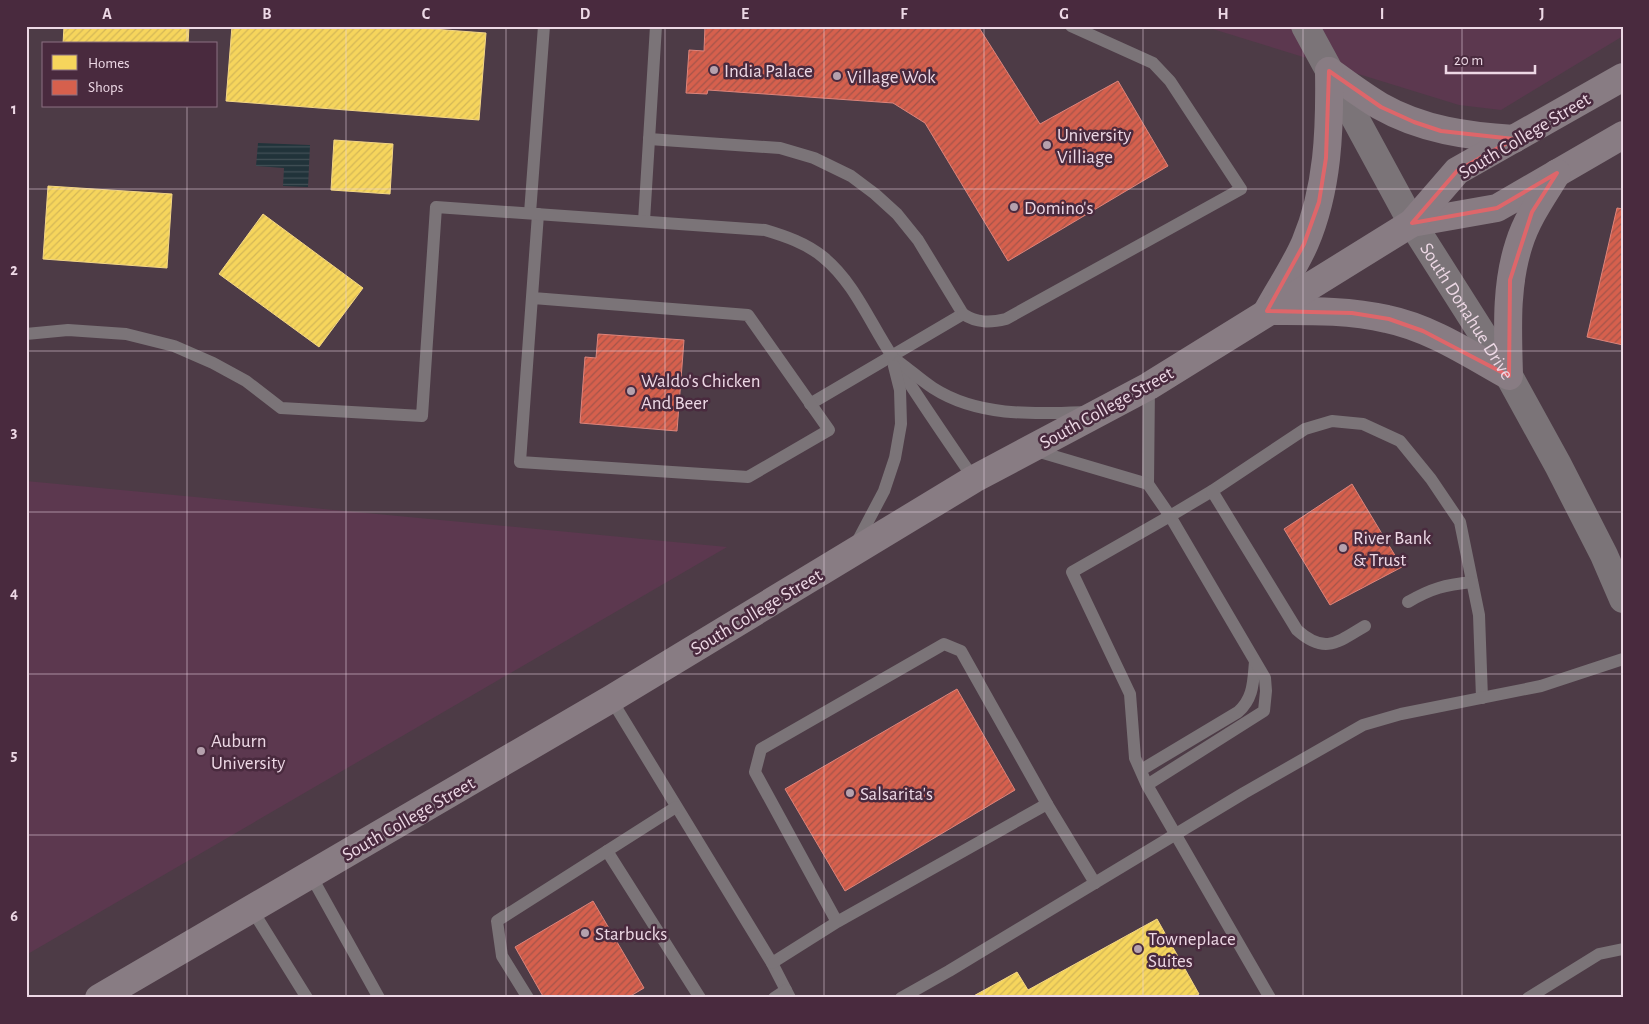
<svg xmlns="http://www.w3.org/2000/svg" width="1649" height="1024" font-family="'Alegreya Sans',sans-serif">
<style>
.built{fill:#5c384f}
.water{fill:url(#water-rules)}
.homes{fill:url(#homes-hatch);stroke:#f3d685}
.shops{fill:url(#shops-hatch);stroke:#dd847b}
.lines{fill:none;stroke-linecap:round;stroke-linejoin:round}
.service{stroke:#7b7478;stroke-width:12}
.tertiary{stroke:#7b7478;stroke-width:28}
.primary{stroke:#887c83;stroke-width:28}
.marked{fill:none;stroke:#de666a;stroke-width:4;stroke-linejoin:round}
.grid{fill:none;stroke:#edd8e5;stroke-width:1;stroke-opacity:0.55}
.poi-dot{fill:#b5a1ad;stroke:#492a3e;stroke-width:2}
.labels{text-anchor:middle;stroke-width:5;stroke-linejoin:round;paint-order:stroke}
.poi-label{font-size:19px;fill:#edd8e5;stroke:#492a3e;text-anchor:start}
.street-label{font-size:19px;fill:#edd8e5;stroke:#492a3e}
.neatline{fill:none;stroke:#edd8e5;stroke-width:2}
.grid-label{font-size:16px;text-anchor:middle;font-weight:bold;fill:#edd8e5}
</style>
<defs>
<pattern id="water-rules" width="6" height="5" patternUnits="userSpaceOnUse" patternTransform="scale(1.25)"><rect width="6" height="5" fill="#21333a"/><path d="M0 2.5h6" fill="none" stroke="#425056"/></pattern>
<pattern id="homes-hatch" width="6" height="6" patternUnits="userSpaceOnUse" patternTransform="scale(1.25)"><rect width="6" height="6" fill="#f6d55c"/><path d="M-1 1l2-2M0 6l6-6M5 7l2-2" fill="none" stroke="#d3b757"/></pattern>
<pattern id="shops-hatch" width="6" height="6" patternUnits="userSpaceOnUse" patternTransform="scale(1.25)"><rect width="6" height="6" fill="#d6604d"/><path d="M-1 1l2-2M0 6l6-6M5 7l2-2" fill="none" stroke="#a4554a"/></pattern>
</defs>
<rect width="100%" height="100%" fill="#4d3b46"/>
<g class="built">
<path d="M 1203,26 L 1623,26 L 1623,36 L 1501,110 L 1459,105 Z"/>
<path d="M 26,481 L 483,524 L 727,547 L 26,955 Z"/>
</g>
<path class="water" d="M 258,143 L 310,145 L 308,187 L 283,186 L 284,168 L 256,166 Z"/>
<g class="homes">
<path d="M 64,26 L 189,26 L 188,44 L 63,44 Z"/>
<path d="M 232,26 L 392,26 L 486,33 L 479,120 L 226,101 Z"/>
<path d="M 334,140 L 393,144 L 390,194 L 331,190 Z"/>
<path d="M 48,186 L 172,194 L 167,268 L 43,259 Z"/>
<path d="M 263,214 L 363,288 L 319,347 L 219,274 Z"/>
<path d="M 1157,919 L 1199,994 L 1192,998 L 970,998 L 1017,972 L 1028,990 Z"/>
</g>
<g class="shops">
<path d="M 705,26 L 978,26 L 1040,124 L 1118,81 L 1168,166 L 1008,261 L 925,123 L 893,103 L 708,90 L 707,94 L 686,93 L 689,50 L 704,51 Z"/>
<path d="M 1617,208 L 1623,209 L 1623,345 L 1587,337 Z"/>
<path d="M 598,334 L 684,340 L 677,431 L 580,423 L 585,357 L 596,358 Z"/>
<path d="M 1352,484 L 1402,567 L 1330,605 L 1284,529 Z"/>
<path d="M 957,689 L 1015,790 L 845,891 L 785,789 Z"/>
<path d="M 593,901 L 644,988 L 627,998 L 544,998 L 515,947 Z"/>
</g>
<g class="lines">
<g class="service">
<path d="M 649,139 L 780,148 L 814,158 L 851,176 L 875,194 L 897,214 L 918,240 L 963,314 L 810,404"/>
<path d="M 530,213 L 544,26"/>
<path d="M 644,221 L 656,26"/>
<path d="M 533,298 L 748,315 L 829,430 L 748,477 L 520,462 L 538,214"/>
<path d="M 963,314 C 977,323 990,323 1006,319 L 1241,189 L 1170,81 L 1153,63 L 1071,26"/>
<path d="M 26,334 L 68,330 L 126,334 L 174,346 L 213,363 L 246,381 L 281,408 L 422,416 L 436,207 L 765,230 C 785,236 806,243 823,257 C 854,282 870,323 892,356 C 918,398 946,438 974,479"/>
<path d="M 899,362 C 910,370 921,380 933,388 C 978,417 1034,414 1086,412"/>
<path d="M 1149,386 L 1148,484 L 1170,516 L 1212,491 L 1305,429 L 1332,421 L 1363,424 L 1400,441 L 1431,479 L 1460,522 L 1479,615 L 1482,698"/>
<path d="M 1033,450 L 1148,484"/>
<path d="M 1212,491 L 1297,630 C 1325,655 1338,642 1365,626"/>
<path d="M 856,544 L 884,491 L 895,458 L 901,424 L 900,390 L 894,366"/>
<path d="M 1408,602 C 1432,588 1445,585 1472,582"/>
<path d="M 611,699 L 772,963 L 790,998"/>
<path d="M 1141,770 L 1238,712 C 1254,698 1253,681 1255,662"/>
<path d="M 1147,785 L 1264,711 L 1266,691 L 1265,678 L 1170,516 L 1072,572 L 1130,694 L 1135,758 L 1147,785 L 1270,998"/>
<path d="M 1047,804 L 1095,883"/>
<path d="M 607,851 L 700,998"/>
<path d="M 310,874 L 379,998"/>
<path d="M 251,908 L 307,998"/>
<path d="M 772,963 L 837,922 L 1047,804 L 961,651 L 944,644 L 761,749 L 755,772 L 837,922"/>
<path d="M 528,998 L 502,956 L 497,921 L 676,807"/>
<path d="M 774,998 L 786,990"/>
<path d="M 901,998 L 949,971 L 1244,793 L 1363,725 L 1401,714 L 1541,686 L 1623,659"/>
<path d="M 1528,998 L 1599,954 L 1623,949"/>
</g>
<path class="tertiary" id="s1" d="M 1305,26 L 1412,223 L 1509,376 L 1558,465 L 1604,555 L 1623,599"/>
<g class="primary">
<path d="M 1329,71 C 1346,83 1363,96 1380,106 C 1422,130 1468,136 1514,139"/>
<path d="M 1412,223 L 1497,208 L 1623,135"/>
<path d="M 1268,310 C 1280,288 1295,266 1305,243 C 1328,189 1330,130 1329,71"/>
<path d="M 1269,311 C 1308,311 1348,310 1387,319 C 1431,328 1471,355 1509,376 C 1508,332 1505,287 1519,244 C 1527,218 1543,196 1557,173"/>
<path d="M 99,998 L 611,699 L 974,479 L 1149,386 L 1412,223 L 1457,171 L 1623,77"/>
</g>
</g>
<path class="marked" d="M 1329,71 L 1381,107 L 1414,122 L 1441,131 L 1514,139 L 1457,171 L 1412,223 L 1497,208 L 1557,173 L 1532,212 L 1510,280 L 1509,376 L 1423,331 L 1389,319 L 1352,313 L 1267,311 L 1304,244 L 1319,202 L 1326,158 Z"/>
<path class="grid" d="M 187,26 L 187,44M 346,26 L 346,998M 506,26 L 506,998M 665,26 L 665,998M 824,26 L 824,998M 984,26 L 984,998M 1143,26 L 1143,998M 1303,26 L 1303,998M 1462,26 L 1462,998M 187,106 L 187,998M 26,189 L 1623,189M 26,351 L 1623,351M 26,512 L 1623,512M 26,674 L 1623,674M 26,835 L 1623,835"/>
<g class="poi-dot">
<circle cx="714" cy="70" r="5"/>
<circle cx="837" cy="76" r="5"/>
<circle cx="1047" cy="145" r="5"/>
<circle cx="1014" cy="207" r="5"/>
<circle cx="631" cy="391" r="5"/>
<circle cx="1343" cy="548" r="5"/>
<circle cx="201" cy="751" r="5"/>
<circle cx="850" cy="793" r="5"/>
<circle cx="585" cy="933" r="5"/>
<circle cx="1138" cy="949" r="5"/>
</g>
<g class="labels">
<g class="poi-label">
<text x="724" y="77">India Palace</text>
<text x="847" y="83">Village Wok</text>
<text x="1057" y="141">University<tspan x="1057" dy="22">Villiage</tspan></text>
<text x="1024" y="214">Domino's</text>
<text x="641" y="387">Waldo's Chicken<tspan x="641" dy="22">And Beer</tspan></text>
<text x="1353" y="544">River Bank<tspan x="1353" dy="22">&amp; Trust</tspan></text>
<text x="211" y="747">Auburn<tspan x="211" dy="22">University</tspan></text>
<text x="860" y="800">Salsarita's</text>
<text x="595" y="940">Starbucks</text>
<text x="1148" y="945">Towneplace<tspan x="1148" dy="22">Suites</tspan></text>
</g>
<g class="street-label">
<text transform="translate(1524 135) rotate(-31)" y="7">South College Street</text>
<text dy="7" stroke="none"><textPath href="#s1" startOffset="328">South Donahue Drive</textPath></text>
<text transform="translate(1106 407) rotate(-29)" y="7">South College Street</text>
<text transform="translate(756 611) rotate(-31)" y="7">South College Street</text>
<text transform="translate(408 818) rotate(-30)" y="7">South College Street</text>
</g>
</g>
<rect width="1649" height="1024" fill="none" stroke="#492a3e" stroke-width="55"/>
<rect x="42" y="42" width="175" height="65" fill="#492a3e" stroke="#8b7081"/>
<rect x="52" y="55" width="25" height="15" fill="#f6d55c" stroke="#8b7081"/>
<text x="88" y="68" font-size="15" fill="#edd8e5">Homes</text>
<rect x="52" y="80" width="25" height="15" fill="#d6604d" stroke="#8b7081"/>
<text x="88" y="92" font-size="15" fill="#edd8e5">Shops</text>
<path d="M1446 65v8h89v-8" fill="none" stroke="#edd8e5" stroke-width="2.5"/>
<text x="1454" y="65" font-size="15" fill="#edd8e5" stroke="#492a3e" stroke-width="4" paint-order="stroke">20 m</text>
<rect x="28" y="28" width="1594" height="968" class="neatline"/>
<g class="grid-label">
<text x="107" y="19">A</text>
<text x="267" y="19">B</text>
<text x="426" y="19">C</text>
<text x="585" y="19">D</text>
<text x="745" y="19">E</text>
<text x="904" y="19">F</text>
<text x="1064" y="19">G</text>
<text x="1223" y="19">H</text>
<text x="1382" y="19">I</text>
<text x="1542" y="19">J</text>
<text x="14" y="114">1</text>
<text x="14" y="275">2</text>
<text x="14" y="437">3</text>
<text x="14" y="598">4</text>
<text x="14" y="760">5</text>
<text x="14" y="921">6</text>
</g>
</svg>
